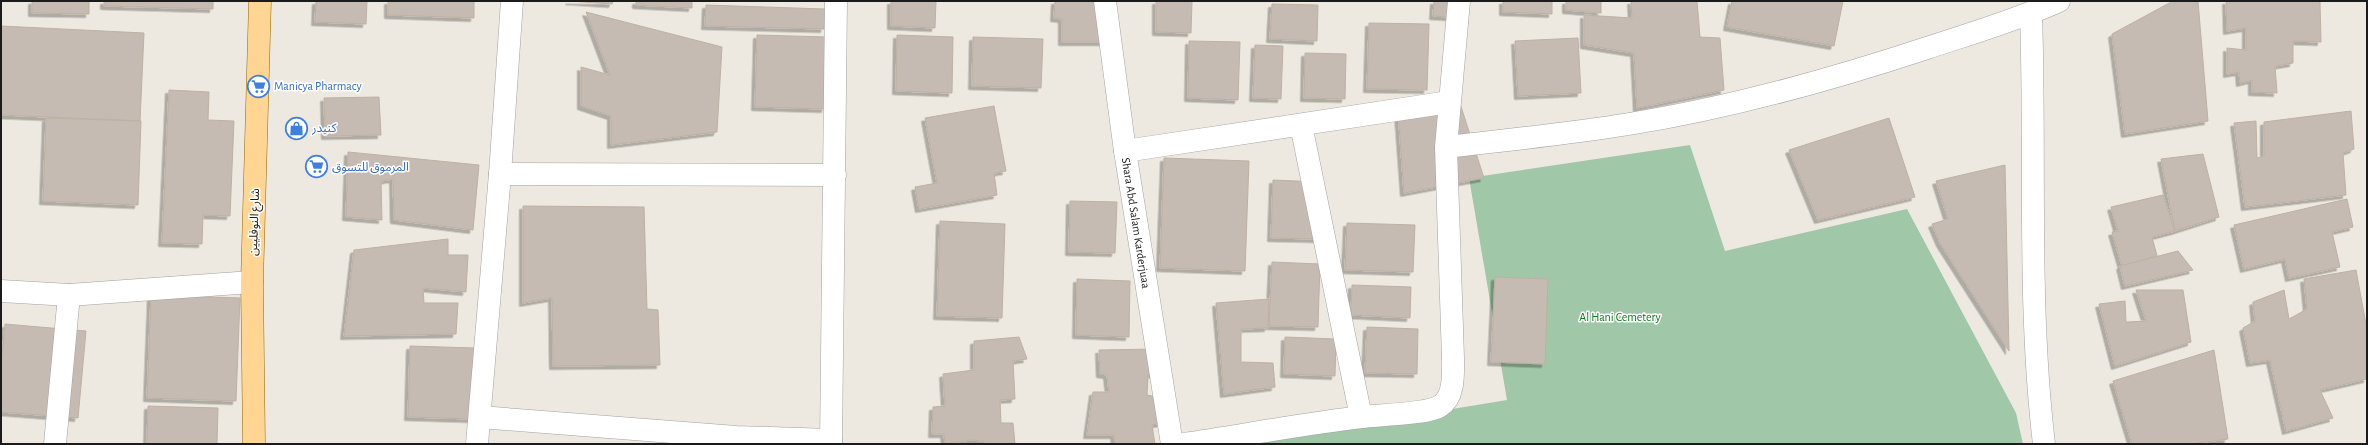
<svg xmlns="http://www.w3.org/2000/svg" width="2368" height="445" font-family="'Alegreya Sans','Noto Sans Arabic',sans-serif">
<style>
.cemetery{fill:#a0c7a7}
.building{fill:#c5bbb3;stroke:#bfb0a2;filter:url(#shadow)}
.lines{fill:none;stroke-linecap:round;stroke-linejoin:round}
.minor-casing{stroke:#a2a2a2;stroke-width:23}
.primary-casing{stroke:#926700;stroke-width:23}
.minor{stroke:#fff;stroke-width:22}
.primary{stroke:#ffd593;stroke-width:22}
.labels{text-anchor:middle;stroke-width:3;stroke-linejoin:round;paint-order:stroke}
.shop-label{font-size:12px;fill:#366cbe;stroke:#fff;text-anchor:start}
.street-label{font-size:12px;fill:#1b1b1b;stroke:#fff}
.park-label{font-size:12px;fill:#077b15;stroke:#fff}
</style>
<defs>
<filter id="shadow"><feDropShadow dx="-3.5" dy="3.5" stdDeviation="0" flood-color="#0004"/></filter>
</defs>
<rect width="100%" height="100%" fill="#ede9e0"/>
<path class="cemetery" d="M 1690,145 L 1725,251 L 1907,209 L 2016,413 L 2023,444 L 1239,444 L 1507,400 L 1469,178 Z"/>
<g class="building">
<path d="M 32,1 L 89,1 L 89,14 L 32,13 Z"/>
<path d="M 104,1 L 213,1 L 213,9 L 104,6 Z"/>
<path d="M 316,1 L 367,1 L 366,24 L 315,22 Z"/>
<path d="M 388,1 L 474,1 L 474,18 L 388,15 Z"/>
<path d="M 569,1 L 613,1 L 612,4 Z"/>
<path d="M 636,1 L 692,1 L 692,8 L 636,5 Z"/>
<path d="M 891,1 L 936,1 L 935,28 L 891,26 Z"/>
<path d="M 1055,1 L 1113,1 L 1116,42 L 1062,42 L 1062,19 L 1054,18 Z"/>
<path d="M 1156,1 L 1192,1 L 1191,33 L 1156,32 Z"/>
<path d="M 1434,1 L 1466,1 L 1465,18 L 1433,16 Z"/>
<path d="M 1503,1 L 1552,1 L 1552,14 L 1503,12 Z"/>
<path d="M 1566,1 L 1601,1 L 1601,13 L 1566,10 Z"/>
<path d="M 1631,1 L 1697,1 L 1700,37 L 1720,38 L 1724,90 L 1637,108 L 1634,53 L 1584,45 L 1584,15 L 1632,18 Z"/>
<path d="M 1732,1 L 1843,1 L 1834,46 L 1727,27 Z"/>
<path d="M 2173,1 L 2198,1 L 2208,121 L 2125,134 L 2112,34 Z"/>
<path d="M 2226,1 L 2320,1 L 2321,42 L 2293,41 L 2293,63 L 2275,66 L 2277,93 L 2252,92 L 2252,80 L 2240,83 L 2239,72 L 2227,74 L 2227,48 L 2246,50 L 2246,28 L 2227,31 Z"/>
<path d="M 1272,4 L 1318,5 L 1317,41 L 1270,39 Z"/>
<path d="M 706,5 L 825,9 L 824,29 L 705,26 Z"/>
<path d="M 586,12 L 722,47 L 717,132 L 611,145 L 611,116 L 581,106 L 581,67 L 610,75 Z"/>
<path d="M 1369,23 L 1429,24 L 1427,90 L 1367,89 Z"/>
<path d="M 1,26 L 144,33 L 140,121 L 1,115 Z"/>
<path d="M 757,35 L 828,37 L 825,109 L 755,107 Z"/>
<path d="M 897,35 L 953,37 L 952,93 L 896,91 Z"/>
<path d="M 973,37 L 1043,39 L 1041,88 L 972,86 Z"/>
<path d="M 1578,38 L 1581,93 L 1518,96 L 1515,41 Z"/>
<path d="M 1189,41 L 1240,42 L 1238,100 L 1188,98 Z"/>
<path d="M 1255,45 L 1283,46 L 1281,99 L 1253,98 Z"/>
<path d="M 1305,53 L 1346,54 L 1345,99 L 1304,98 Z"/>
<path d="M 1455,88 L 1484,178 L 1404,193 L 1398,111 Z"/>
<path d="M 169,90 L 209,92 L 208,120 L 234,121 L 230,216 L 203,215 L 202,244 L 162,243 Z"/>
<path d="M 379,97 L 381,135 L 325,136 L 324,98 Z"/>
<path d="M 994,106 L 1006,171 L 994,173 L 997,195 L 919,209 L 915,187 L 937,183 L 925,118 Z"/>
<path d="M 2351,111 L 2354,149 L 2343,153 L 2346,195 L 2245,207 L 2234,123 L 2256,121 L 2257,158 L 2264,156 L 2264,122 Z"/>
<path d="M 46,118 L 141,121 L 138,205 L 43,201 Z"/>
<path d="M 1889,118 L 1915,197 L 1818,220 L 1789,150 Z"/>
<path d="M 348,152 L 479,165 L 473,230 L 394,220 L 393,179 L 381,181 L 382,220 L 346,217 Z"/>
<path d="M 2203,154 L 2219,217 L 2175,231 L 2161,159 Z"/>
<path d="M 1164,158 L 1249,161 L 1245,271 L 1160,268 Z"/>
<path d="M 2005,165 L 2009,351 L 1940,243 L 1932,224 L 1948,219 L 1936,181 Z"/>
<path d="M 1273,180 L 1319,182 L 1317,239 L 1271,238 Z"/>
<path d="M 2163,195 L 2175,231 L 2152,237 L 2157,256 L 2122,266 L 2112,232 L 2118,231 L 2111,207 Z"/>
<path d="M 2347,199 L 2353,227 L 2332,232 L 2340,267 L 2289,278 L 2285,259 L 2244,269 L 2234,225 Z"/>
<path d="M 1070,201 L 1117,202 L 1115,253 L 1069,252 Z"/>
<path d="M 523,206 L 644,207 L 647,309 L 658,310 L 660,365 L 553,366 L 552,298 L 523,303 Z"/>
<path d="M 940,221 L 1005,224 L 1002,318 L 937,316 Z"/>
<path d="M 1347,223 L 1415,225 L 1413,272 L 1345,270 Z"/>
<path d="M 448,239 L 448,255 L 468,255 L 466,292 L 423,288 L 424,303 L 458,303 L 456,334 L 344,336 L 354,250 Z"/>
<path d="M 2178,251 L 2193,270 L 2125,286 L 2120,266 Z"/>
<path d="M 1272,262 L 1320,264 L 1318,327 L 1269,326 Z"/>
<path d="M 2356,270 L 2367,330 L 2367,379 L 2320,390 L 2333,418 L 2286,431 L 2270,360 L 2250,363 L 2243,328 L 2255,321 L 2253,302 L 2284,290 L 2289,319 L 2307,309 L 2304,279 Z"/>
<path d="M 1495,277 L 1548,279 L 1545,364 L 1491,362 Z"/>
<path d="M 1077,279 L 1130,281 L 1129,337 L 1076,335 Z"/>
<path d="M 1352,285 L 1411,287 L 1410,318 L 1351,315 Z"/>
<path d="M 2136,290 L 2183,290 L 2191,342 L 2115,366 L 2099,304 L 2125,301 L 2126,322 L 2146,321 Z"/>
<path d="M 151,295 L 240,298 L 236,401 L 147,398 Z"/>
<path d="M 1269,299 L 1268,328 L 1241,329 L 1241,362 L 1273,363 L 1275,387 L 1224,394 L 1216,303 Z"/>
<path d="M 5,324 L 86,331 L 78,418 L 1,412 L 1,366 Z"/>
<path d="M 1367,327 L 1418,329 L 1417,374 L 1365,373 Z"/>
<path d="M 1019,337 L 1027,359 L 1013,361 L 1015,399 L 1000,400 L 1001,423 L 1013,423 L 1015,444 L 983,444 L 984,441 L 970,440 L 945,444 L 944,434 L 932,434 L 933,407 L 945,406 L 943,374 L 974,370 L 974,341 Z"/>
<path d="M 1285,337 L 1336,339 L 1335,376 L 1284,374 Z"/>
<path d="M 410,346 L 475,348 L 472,419 L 408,417 Z"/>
<path d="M 1155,349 L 1156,375 L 1148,374 L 1147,395 L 1161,398 L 1161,423 L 1152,425 L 1155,444 L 1115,444 L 1114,435 L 1087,435 L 1093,392 L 1109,392 L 1107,375 L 1100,374 L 1099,350 Z"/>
<path d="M 2214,350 L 2228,439 L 2190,444 L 2132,444 L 2113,381 Z"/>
<path d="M 148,406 L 218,408 L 217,444 L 147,444 Z"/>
</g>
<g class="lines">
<defs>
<g id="minor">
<path d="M 1105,1 L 1125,151 L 1172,444"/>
<path d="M 2031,14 C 2036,157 2027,301 2044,444"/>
<path d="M 1301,125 L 1361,417"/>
<path d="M 1446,147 C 1507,140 1568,134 1629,124 C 1730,108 1830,80 1927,48 C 1972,33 2017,20 2059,1"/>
<path d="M 1125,151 L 1449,102"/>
<path d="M 500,174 L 835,175"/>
<path d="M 1,291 L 69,295 L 252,282"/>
<path d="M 480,417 L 736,437 L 831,440"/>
<path d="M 55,444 L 69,295"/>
<path d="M 477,444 L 500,174 L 512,1"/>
<path d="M 831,444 L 836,1"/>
<path d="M 1184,444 C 1244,435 1303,424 1362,417 C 1379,415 1428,414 1440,406 C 1455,397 1453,373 1453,358 L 1446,147 L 1459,1"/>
</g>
<path id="primary" d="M 254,444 L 252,282 L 260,1"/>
</defs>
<use href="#minor" class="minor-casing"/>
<use href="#primary" class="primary-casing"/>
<use href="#minor" class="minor"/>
<use href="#primary" class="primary"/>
</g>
<defs>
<symbol id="supermarket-ring" viewBox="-11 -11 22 22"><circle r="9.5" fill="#fff" stroke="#3f7fe0" stroke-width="1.5"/><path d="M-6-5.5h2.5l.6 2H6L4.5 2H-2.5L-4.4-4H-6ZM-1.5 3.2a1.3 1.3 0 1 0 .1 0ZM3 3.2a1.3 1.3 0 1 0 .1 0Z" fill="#3f7fe0"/></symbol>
<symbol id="shop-ring" viewBox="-11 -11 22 22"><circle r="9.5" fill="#fff" stroke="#3f7fe0" stroke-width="1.5"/><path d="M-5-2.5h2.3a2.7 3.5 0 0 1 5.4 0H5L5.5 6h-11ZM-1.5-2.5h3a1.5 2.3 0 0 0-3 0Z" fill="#3f7fe0"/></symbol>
</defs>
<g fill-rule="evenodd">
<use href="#supermarket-ring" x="246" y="74" width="25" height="25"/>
<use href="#shop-ring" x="284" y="116" width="25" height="25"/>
<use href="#supermarket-ring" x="304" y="154" width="25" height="25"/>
</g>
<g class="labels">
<g class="shop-label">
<text x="274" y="90">Manicya Pharmacy</text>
<text x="312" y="132">كنيدر</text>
<text x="332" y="171">المرموق للتسوق</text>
</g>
<g class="street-label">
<text transform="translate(254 222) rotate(-88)" y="4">شارع النوفليين</text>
<text transform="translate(1136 223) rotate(81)" y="4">Shara Abd Salam Karderjuaa</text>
</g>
<g class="park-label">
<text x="1620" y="321">Al Hani Cemetery</text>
</g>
</g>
<rect width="2368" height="445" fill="none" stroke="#1b1b1b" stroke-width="4"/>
</svg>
